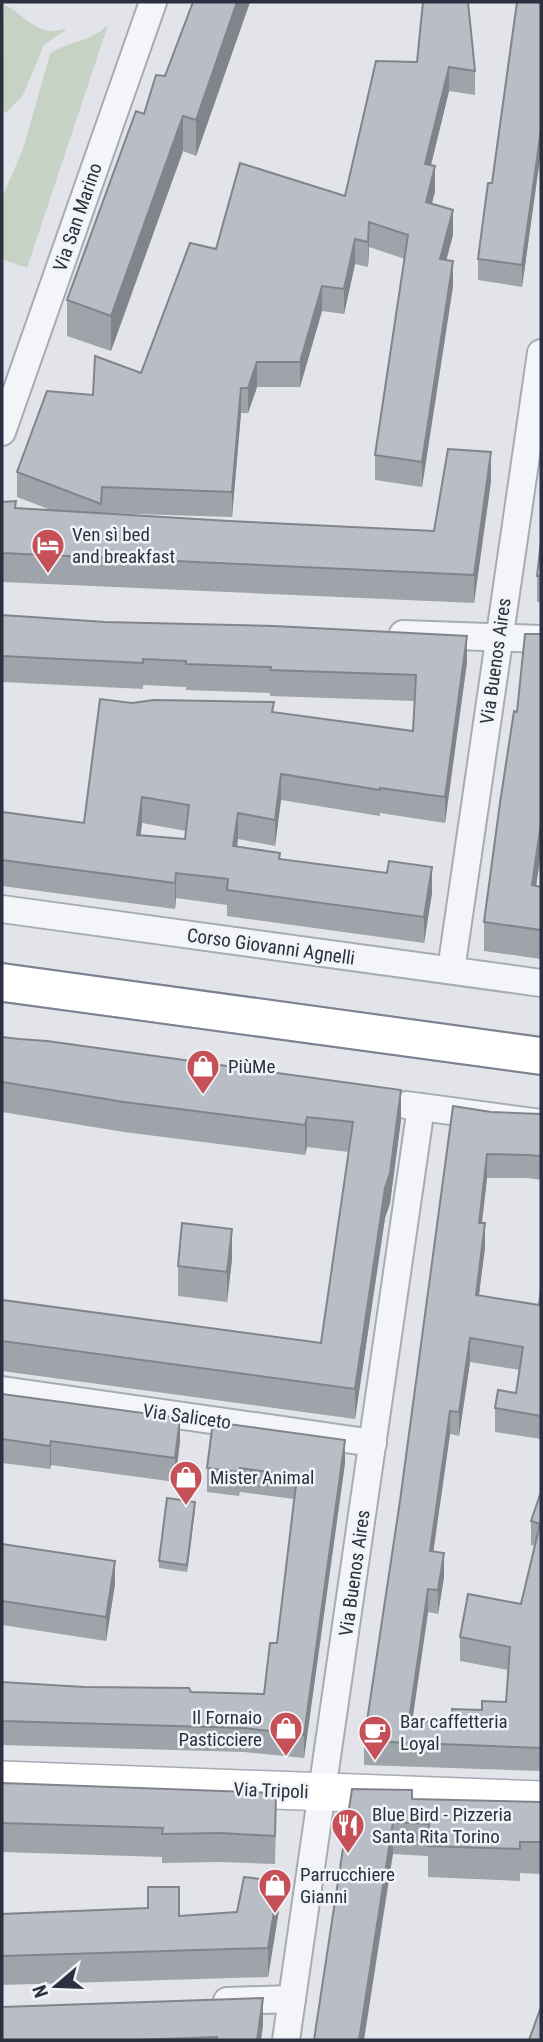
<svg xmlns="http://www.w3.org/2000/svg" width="543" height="2042" font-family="'Roboto Condensed',sans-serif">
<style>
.green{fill:#c6d3c4}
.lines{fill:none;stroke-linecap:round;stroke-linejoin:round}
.street-casing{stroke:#a7abb3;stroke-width:30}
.secondary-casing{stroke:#a7abb3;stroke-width:40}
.street{stroke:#f4f5f8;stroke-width:26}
.secondary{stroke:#fff;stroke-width:37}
.tram{stroke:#7c8292;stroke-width:2}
.wall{fill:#9fa3aa;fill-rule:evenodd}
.shaded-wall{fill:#82848b}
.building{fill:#b9bdc6;stroke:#82848b;stroke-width:2;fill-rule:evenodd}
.labels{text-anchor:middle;stroke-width:5;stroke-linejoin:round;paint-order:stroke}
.street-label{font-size:19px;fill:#2b3140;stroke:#f1f3f7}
.poi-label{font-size:19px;fill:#2b3140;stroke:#f1f3f7;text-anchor:start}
</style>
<rect width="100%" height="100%" fill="#e2e4e9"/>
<g class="green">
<path d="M 4,5 C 20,11 31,29 50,31 C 55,32 62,29 67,29 L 44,45 L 23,95 L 7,112 L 2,113 Z"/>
<path d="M 108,25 L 27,268 L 2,259 L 2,198 L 23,149 L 50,54 C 69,40 88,44 108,25 Z"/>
</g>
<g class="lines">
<defs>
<g id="street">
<path d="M 2,432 L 153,2"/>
<path d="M 403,634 L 541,639"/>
<path d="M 2,909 L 541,983"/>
<path d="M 451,970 L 541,353"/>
<path d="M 406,1105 L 541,1123"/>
<path d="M 2,1390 L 373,1443"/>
<path d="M 227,2001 L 292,1999"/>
<path d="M 286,2040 L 421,1107"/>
</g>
<g id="secondary">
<path d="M 2,982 L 541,1056"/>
<path d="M 2,1780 L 541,1800"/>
</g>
</defs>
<use href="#street" class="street-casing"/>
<use href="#secondary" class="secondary-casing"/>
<use href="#street" class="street"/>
<use href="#secondary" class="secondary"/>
<g class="tram">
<path d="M 2,963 L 541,1037"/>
<path d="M 2,1002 L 541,1075"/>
</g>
</g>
<g class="wall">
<path d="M 250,2 L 196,156 L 183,151 L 111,351 L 67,336 L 67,300 L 144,114 L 165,76 Z"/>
<path d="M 541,2 L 541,151 L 522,287 L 478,280 L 478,259 Z"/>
<path d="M 417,62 L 475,71 L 475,95 L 449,91 L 431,165 L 435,191 L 432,203 L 453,235 L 446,260 L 453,286 L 422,487 L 375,480 L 375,455 L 405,259 L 369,247 L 368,267 L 355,264 L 344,314 L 322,311 L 300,387 L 257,387 L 248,413 L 241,413 L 232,517 L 102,513 L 229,521 L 434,531 L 491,481 L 474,603 L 2,582 L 2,502 L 16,508 L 51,510 L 17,497 L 17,472 L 93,395 L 141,373 L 216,249 L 345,196 Z"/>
<path d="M 541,541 L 541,602 L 537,602 L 537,576 Z"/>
<path d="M 2,615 L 467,662 L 445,823 L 380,813 L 380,816 L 281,800 L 275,846 L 238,839 L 237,847 L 280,859 L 432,893 L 424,943 L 227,916 L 227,905 L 176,898 L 175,909 L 2,886 L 2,812 L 84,823 L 132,703 L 274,712 L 413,731 L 415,701 L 270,696 L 270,693 L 186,690 L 186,687 L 143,685 L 143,689 L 2,682 ZM 142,823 L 186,831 L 185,839 L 141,835 Z"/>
<path d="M 541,634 L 541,852 L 536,886 L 541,887 L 541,959 L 484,951 L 484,922 L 517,712 Z"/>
<path d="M 2,1037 L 401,1120 L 390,1203 L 385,1218 L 355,1419 L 2,1371 L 2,1300 L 321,1343 L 349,1152 L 307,1147 L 305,1155 L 124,1132 L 2,1112 Z"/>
<path d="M 491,1112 L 541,1114 L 541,1180 L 528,1178 L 487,1178 L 482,1223 L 485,1247 L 479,1295 L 539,1305 L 541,1289 L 541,1439 L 495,1432 L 495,1408 L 516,1393 L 520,1370 L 470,1362 L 459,1436 L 450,1434 L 433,1552 L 444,1577 L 438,1614 L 428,1612 L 412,1720 L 452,1723 L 482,1710 L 506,1702 L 508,1670 L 460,1661 L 460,1637 L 521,1604 L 535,1546 L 531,1545 L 531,1521 L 541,1492 L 541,1771 L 364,1765 L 364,1741 Z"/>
<path d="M 232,1259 L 227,1302 L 178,1296 L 178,1266 Z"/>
<path d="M 2,1394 L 180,1441 L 175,1482 L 51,1465 L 50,1469 L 2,1463 Z"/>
<path d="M 345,1463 L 304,1758 L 244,1752 L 2,1745 L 2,1682 L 191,1692 L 264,1694 L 277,1643 L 294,1499 L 240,1492 L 239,1496 L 207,1492 L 207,1468 Z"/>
<path d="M 195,1509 L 187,1572 L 159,1568 L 159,1561 Z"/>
<path d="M 2,1544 L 115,1584 L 106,1641 L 2,1625 Z"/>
<path d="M 2,1783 L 276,1822 L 275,1864 L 219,1862 L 162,1863 L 162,1857 L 2,1852 Z"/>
<path d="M 352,1789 L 412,1799 L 541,1802 L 541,1874 L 520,1873 L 520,1881 L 428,1877 L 428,1856 L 393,1854 Z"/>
<path d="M 279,1910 L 268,1977 L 2,1985 L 2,1914 L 179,1916 Z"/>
<path d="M 263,2025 L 261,2040 L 2,2040 Z"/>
</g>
<g class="shaded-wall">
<path d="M 237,2 L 250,2 L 196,156 L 196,120 Z"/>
<path d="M 449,67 L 449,91 L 425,189 L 425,164 Z"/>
<path d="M 183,116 L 183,151 L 111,351 L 111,316 Z"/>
<path d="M 541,130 L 541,151 L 522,287 L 522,265 Z"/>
<path d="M 435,166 L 435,191 L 426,226 L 426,202 Z"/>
<path d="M 453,210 L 453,235 L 440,284 L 440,259 Z"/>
<path d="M 369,222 L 369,247 L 368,267 L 368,242 Z"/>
<path d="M 355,239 L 355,264 L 344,314 L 344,289 Z"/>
<path d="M 453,261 L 453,286 L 422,487 L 422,462 Z"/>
<path d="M 322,286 L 322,311 L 300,387 L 300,362 Z"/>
<path d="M 257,362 L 257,387 L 248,413 L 248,388 Z"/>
<path d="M 241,388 L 241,413 L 232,517 L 232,492 Z"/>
<path d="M 491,452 L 491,481 L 474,603 L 474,575 Z"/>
<path d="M 467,636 L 467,662 L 445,823 L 445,797 Z"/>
<path d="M 281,774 L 281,800 L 275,846 L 275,820 Z"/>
<path d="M 142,797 L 142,823 L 137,861 L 137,835 Z"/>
<path d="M 238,813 L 238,839 L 233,872 L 233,846 Z"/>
<path d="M 541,823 L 541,852 L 532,914 L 532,885 Z"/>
<path d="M 432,867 L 432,893 L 424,943 L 424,917 Z"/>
<path d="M 176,873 L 176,898 L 175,909 L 175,883 Z"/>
<path d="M 401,1090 L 401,1120 L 390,1203 L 385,1218 L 355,1419 L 355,1389 Z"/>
<path d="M 307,1117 L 307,1147 L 305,1155 L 305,1125 Z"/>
<path d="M 487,1154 L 487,1178 L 479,1246 L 479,1223 Z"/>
<path d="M 485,1223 L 485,1247 L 476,1318 L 476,1295 Z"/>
<path d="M 232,1229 L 232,1259 L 227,1302 L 227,1272 Z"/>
<path d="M 470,1338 L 470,1362 L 459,1436 L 459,1412 Z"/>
<path d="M 450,1411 L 450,1434 L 430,1575 L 430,1551 Z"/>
<path d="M 180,1418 L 180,1441 L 175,1482 L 175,1458 Z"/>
<path d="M 345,1440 L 345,1463 L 304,1758 L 304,1735 Z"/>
<path d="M 51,1441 L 51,1465 L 50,1469 L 50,1446 Z"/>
<path d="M 195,1502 L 195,1509 L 187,1572 L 187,1565 Z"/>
<path d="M 444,1553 L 444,1577 L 438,1614 L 438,1590 Z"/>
<path d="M 115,1561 L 115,1584 L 106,1641 L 106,1617 Z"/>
<path d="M 428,1589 L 428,1612 L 409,1744 L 409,1720 Z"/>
<path d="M 393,1822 L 393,1854 L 364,2040 L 359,2040 Z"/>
<path d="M 279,1881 L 279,1910 L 268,1977 L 268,1948 Z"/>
<path d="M 263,1998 L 263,2025 L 261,2040 L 257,2040 Z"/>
</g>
<g class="building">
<path d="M 193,2 L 237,2 L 196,120 L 183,116 L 111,316 L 67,300 L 136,111 L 144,114 L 156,75 L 165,76 Z"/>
<path d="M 423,2 L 468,2 L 475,71 L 449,67 L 425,164 L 435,166 L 426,202 L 453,210 L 440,259 L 453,261 L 422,462 L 375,455 L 408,235 L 369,222 L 368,242 L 355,239 L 344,289 L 322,286 L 300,362 L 257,362 L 248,388 L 241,388 L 232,492 L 102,487 L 101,504 L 17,472 L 47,391 L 93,395 L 95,356 L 141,373 L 190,243 L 216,249 L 240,163 L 345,196 L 376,61 L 417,62 Z"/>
<path d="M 517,2 L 541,2 L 541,130 L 522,265 L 478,259 L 488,183 L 492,183 Z"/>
<path d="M 448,449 L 491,452 L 474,575 L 2,553 L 2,502 L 16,501 L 15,508 L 229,521 L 434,531 Z"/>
<path d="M 541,541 L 541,576 L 537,576 Z"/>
<path d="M 2,615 L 105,622 L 274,626 L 467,636 L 445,797 L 380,788 L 380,790 L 281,774 L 275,820 L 238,813 L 233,846 L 280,853 L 279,859 L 387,873 L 389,861 L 432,867 L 424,917 L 227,890 L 228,879 L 176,873 L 175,883 L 2,860 L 2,812 L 84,823 L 100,699 L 132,703 L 154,700 L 274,702 L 272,712 L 413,731 L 416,675 L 270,670 L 271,667 L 186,664 L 186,661 L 143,659 L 143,663 L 2,656 ZM 142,797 L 189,805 L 185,839 L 137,835 Z"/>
<path d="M 525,634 L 541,634 L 541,823 L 532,885 L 541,887 L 541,930 L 484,922 L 500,803 L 514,711 L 517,712 Z"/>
<path d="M 2,1037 L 19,1039 L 47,1041 L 401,1090 L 390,1173 L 385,1188 L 355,1389 L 2,1341 L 2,1300 L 321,1343 L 353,1122 L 307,1117 L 305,1125 L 124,1102 L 2,1082 Z"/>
<path d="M 453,1106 L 491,1112 L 541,1114 L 541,1156 L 528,1155 L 487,1154 L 479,1223 L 485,1223 L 476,1295 L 539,1305 L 541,1289 L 541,1416 L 495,1408 L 498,1390 L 516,1393 L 523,1347 L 470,1338 L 459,1412 L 450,1411 L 430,1551 L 444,1553 L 438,1590 L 428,1589 L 409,1720 L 452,1723 L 452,1709 L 482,1710 L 482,1701 L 506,1702 L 510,1647 L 460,1637 L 468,1594 L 521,1604 L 540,1524 L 531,1521 L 541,1492 L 541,1748 L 364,1741 L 400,1501 Z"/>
<path d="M 182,1223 L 232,1229 L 227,1272 L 178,1266 Z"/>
<path d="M 2,1394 L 180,1418 L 175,1458 L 51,1441 L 50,1446 L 2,1439 Z"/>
<path d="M 213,1422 L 345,1440 L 304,1735 L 244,1728 L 2,1721 L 2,1682 L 84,1687 L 189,1688 L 191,1692 L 264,1694 L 270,1643 L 277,1643 L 297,1476 L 240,1468 L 239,1472 L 207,1468 Z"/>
<path d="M 167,1498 L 195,1502 L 187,1565 L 159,1561 Z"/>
<path d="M 2,1544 L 115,1561 L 106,1617 L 2,1601 Z"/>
<path d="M 2,1783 L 276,1793 L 275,1836 L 219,1833 L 162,1834 L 163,1828 L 2,1823 Z"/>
<path d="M 352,1789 L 412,1790 L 412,1799 L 541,1802 L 541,1842 L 520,1842 L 520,1849 L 428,1846 L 429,1824 L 393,1822 L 359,2040 L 314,2040 Z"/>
<path d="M 244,1877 L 279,1881 L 268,1948 L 2,1956 L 2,1914 L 148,1908 L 148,1887 L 179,1887 L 179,1916 L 237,1912 Z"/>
<path d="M 263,1998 L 257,2040 L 217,2040 L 217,2037 L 136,2040 L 2,2040 L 2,2007 Z"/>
<path d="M 541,2007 L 541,2040 L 529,2040 Z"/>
</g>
<defs>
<symbol id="hotel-pin" viewBox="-11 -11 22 30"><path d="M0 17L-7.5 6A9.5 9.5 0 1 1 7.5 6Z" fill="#c55057" stroke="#f1f3f7"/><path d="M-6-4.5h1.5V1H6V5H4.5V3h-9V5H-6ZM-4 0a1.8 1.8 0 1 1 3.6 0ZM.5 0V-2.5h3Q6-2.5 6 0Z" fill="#fff"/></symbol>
<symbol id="shop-pin" viewBox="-11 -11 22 30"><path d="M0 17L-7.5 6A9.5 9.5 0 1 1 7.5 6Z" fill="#c55057" stroke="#f1f3f7"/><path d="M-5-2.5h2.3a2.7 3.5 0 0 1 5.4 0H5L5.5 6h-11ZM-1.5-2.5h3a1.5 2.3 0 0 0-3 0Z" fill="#fff"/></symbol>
<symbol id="cafe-pin" viewBox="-11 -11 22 30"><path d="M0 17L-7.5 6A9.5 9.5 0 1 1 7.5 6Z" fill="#c55057" stroke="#f1f3f7"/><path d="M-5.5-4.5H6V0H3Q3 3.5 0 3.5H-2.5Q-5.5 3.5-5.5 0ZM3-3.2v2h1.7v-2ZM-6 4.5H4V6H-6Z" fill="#fff"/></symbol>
<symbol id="restaurant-pin" viewBox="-11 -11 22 30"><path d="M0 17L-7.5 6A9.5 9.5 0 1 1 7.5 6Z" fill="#c55057" stroke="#f1f3f7"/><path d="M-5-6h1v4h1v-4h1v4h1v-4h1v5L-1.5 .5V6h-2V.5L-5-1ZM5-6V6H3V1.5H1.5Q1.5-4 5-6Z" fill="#fff"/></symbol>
</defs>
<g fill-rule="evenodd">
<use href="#hotel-pin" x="29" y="526" width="38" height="52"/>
<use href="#shop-pin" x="184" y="1047" width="38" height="52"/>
<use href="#shop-pin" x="167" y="1458" width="38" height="52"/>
<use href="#shop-pin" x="267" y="1709" width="38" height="52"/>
<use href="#cafe-pin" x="356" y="1713" width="38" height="52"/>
<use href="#restaurant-pin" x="329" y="1806" width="38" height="52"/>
<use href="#shop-pin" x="256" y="1866" width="38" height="52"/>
</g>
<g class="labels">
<g class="street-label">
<text transform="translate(77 217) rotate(-71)" y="7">Via San Marino</text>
<text transform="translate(495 661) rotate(-82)" y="7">Via Buenos Aires</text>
<text transform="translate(271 946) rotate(8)" y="7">Corso Giovanni Agnelli</text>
<text transform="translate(187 1416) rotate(8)" y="7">Via Saliceto</text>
<text transform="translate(354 1573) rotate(-82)" y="7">Via Buenos Aires</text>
<text transform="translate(271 1790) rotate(2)" y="7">Via Tripoli</text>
</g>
<g class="poi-label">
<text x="72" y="541">Ven sì bed<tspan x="72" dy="22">and breakfast</tspan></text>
<text x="228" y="1073">PiùMe</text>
<text x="210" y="1484">Mister Animal</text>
<text x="262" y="1724" text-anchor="end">Il Fornaio<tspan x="262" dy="22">Pasticciere</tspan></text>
<text x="400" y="1728">Bar caffetteria<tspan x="400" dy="22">Loyal</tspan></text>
<text x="372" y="1821">Blue Bird - Pizzeria<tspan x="372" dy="22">Santa Rita Torino</tspan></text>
<text x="300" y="1881">Parrucchiere<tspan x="300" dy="22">Gianni</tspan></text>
</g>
</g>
<rect width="543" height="2042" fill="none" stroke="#2b3140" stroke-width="7"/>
<g transform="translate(56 1986) rotate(251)" stroke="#f1f3f7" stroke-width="5" paint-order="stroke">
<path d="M0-5L12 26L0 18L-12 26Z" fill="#2b3140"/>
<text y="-10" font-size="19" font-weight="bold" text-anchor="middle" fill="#2b3140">N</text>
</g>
</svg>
